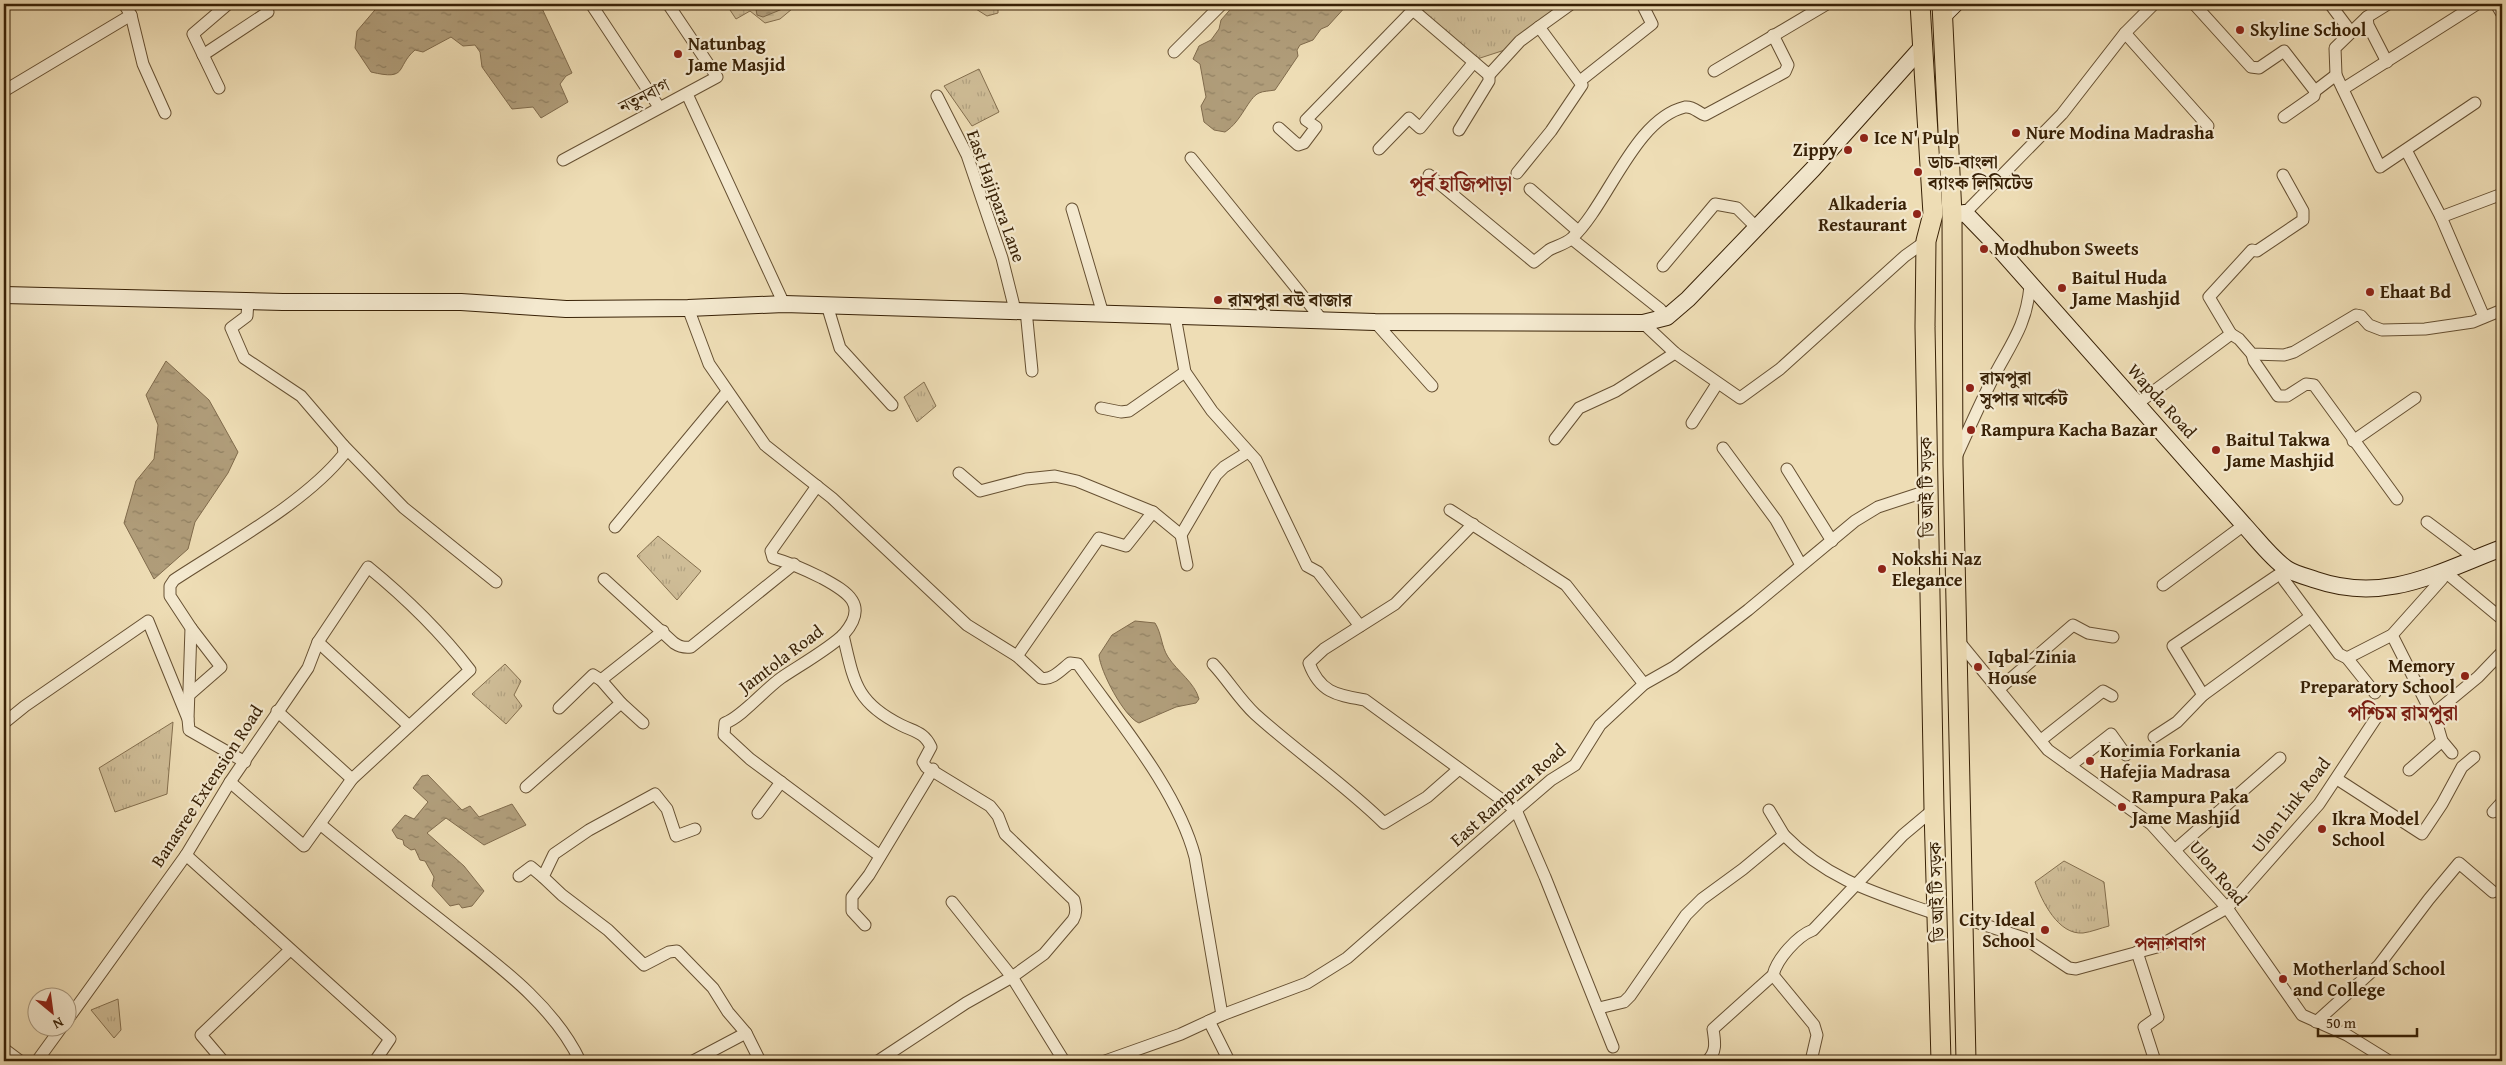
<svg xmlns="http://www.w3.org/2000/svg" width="2506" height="1065" font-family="'Gentium Book Plus','Noto Serif Bengali',serif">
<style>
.wetland{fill:url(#wetland-marsh);stroke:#846f4e}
.park{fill:url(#park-tufts);stroke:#846f4e}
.water{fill:url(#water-ripples);stroke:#806b4c}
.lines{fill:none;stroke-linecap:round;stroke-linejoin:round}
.street-casing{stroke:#665032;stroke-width:13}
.secondary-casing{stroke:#382106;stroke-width:18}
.primary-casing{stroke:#382106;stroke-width:21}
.street{stroke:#f4e9cf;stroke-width:11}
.secondary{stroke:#f4e9cf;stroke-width:16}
.primary{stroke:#eeddb5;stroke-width:19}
.poi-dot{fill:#8f2418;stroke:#f4e9cf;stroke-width:2}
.labels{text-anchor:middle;stroke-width:4.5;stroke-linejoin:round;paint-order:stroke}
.poi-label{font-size:18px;font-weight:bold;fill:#382106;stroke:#f4e9cf;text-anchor:start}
.street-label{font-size:18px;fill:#382106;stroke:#f4e9cf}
.neighbourhood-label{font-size:19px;font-weight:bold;fill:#7a1f14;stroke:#f4e9cf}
.quarter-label{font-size:20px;font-weight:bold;fill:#7a1f14;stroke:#f4e9cf}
</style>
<defs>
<pattern id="wetland-marsh" width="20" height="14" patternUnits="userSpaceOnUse" patternTransform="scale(1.25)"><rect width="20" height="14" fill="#cfbd97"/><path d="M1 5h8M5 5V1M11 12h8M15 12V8" fill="none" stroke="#b2a281"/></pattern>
<pattern id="park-tufts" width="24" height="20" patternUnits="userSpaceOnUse" patternTransform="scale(1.25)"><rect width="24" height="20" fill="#cfbd97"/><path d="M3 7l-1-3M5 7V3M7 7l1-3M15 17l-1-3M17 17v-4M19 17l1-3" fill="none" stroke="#b2a281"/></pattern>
<pattern id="water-ripples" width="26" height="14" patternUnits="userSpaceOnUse" patternTransform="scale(1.25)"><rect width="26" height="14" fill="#b09d7a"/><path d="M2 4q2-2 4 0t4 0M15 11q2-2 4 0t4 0" fill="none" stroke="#908062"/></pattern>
</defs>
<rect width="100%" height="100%" fill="#eeddb5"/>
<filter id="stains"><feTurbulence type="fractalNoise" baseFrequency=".004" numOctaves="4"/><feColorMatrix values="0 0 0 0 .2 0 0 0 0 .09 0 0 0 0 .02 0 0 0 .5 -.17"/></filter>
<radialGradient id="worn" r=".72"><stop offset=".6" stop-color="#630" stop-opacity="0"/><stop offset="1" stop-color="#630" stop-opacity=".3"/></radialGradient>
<g class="wetland">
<path d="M 726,4 L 755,4 L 756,10 L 798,4 L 780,19 L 765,23 L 750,11 L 736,19 Z"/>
<path d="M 968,4 L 998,4 L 998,13 L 987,16 Z"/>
</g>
<g class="park">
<path d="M 1425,4 L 1578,4 L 1517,46 L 1471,61 L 1423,12 Z"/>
<path d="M 979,69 L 999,112 L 972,126 L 944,86 Z"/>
<path d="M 924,382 L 936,406 L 917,422 L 904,397 Z"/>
<path d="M 658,536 L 701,571 L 677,600 L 637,556 Z"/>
<path d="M 505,664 L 521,681 L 514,695 L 522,706 L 506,724 L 472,694 Z"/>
<path d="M 173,722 L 167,794 L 115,812 L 99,768 Z"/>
<path d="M 2064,861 L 2104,882 L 2109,926 C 2101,928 2091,932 2083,933 C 2058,935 2042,901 2035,882 Z"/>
<path d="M 118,999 L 121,1030 L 114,1038 L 91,1010 Z"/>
</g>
<g class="water">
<path d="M 380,4 L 540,4 L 572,73 L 566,76 L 560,84 L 568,102 L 541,118 L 533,107 L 512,109 L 482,67 L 480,52 L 475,45 L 463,46 L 451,37 L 423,52 L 415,50 C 395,67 409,81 371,72 L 355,48 L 357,31 Z"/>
<path d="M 755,4 L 792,4 L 792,5 L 763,17 L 757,15 Z"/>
<path d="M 1235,4 L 1348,4 L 1328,26 L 1321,29 L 1313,40 L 1300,45 L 1297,50 L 1298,56 L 1275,90 C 1270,91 1263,91 1259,93 C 1248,98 1242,121 1225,132 L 1214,130 L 1204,122 L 1201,106 L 1206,97 L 1200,64 L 1193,59 L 1199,46 L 1211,40 L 1219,29 L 1221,20 Z"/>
<path d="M 166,361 L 209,400 L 238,452 L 228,473 L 195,522 L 188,549 L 154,579 L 124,523 L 136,481 L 154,459 L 158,425 L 146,395 Z"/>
<path d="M 1135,621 L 1155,623 C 1162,634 1161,646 1168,657 C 1177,671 1195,683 1199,699 L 1196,703 L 1176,707 L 1139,723 C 1124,717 1100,671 1099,655 L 1112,635 Z"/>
<path d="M 428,775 L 462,810 L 470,806 L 479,817 L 512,804 L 526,825 L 484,845 L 446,818 L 427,833 L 464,866 L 484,891 L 472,906 L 462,908 L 459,904 L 450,906 L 432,886 L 434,877 L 425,861 L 420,860 L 415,849 L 411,850 L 404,845 L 403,840 L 397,838 L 392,830 L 405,815 L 414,819 L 428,802 L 413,788 L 422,776 Z"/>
</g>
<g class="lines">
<defs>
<g id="street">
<path d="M 124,4 L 131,15 L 143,64 L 165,113"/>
<path d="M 591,4 L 659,107"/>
<path d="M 2194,4 L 2251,67 L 2259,68 L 2284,51 L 2315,91 L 2336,75 L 2380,167 L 2475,103"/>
<path d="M 2330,4 L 2351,32"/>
<path d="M 2496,4 L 2502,14"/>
<path d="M 1539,27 L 1571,4"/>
<path d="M 2125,33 L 2208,126"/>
<path d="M 1174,52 L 1222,4"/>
<path d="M 203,55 L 268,12"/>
<path d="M 2387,62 L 2368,25 L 2367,17 L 2388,4"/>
<path d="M 1714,71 L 1827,4"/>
<path d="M 2336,75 L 2335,48 L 2367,17"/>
<path d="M 1580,81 L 1652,24 L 1642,4"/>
<path d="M 219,88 L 193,34 L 228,4"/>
<path d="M 2343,89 L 2477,4"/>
<path d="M 4,91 L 131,15"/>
<path d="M 687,94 L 784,304"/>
<path d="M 937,96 L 967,155 L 1002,258 L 1015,310"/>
<path d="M 2284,117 L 2314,96 L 2315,91"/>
<path d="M 1279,128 L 1298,145 L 1304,143 L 1316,127 L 1306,120 L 1413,10 L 1489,75 L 1520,41 L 1539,27 L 1582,85 L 1551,131 L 1517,173"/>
<path d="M 1459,130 L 1489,81 L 1489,75"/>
<path d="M 1379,149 L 1409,118 L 1420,128 L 1474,62"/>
<path d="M 2406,150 L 2441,217 L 2484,317"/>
<path d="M 1191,158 L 1323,321"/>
<path d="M 563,160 L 717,77 L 668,4"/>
<path d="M 1429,175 L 1534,262 C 1539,258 1544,254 1549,250 C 1556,246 1566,244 1572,238 C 1608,205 1634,119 1685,107 C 1694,106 1698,113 1705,115 L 1785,72 L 1788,65 L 1773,35"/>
<path d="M 1530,189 L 1578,231"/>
<path d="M 1072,209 L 1103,314"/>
<path d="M 1965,213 L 2062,114 L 2125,33 L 2154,4"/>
<path d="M 2441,217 L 2502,194"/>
<path d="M 1572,239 L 1660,309 L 1667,317"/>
<path d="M 1663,266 L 1715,204 L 1737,208 L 1756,227"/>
<path d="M 827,305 L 840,348 L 892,405"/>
<path d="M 688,308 L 709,364 L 765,445 L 832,498 L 967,625 L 1017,656 L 1041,678 C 1052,681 1062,669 1070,663 L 1078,664 C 1119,722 1177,789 1195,857 L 1222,1015"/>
<path d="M 1026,310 L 1032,371"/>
<path d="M 1175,316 L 1185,372 L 1212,411 L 1256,460 L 1307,566 L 1318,572 L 1360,626"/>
<path d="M 1375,322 L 1432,386"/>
<path d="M 1643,323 L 1675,353 L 1740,398 L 1780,369 L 1905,256 L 1926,241"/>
<path d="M 2231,334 L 2209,297 L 2252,250 L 2257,251 L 2303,220 L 2303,211 L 2283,175"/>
<path d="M 2252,354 L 2254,361 L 2278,396 L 2287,396 L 2306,384 L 2314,385 L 2397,499"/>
<path d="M 2138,403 L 2231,334 L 2239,339 L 2252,354 L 2284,355 L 2294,352 L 2356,315 L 2361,316 L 2369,325 L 2382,330 L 2425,329 L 2473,322 L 2502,310"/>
<path d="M 1101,408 L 1121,412 L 1129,411 L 1185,372"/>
<path d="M 1692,423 L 1717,384"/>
<path d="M 1555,439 L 1579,408 L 1616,391 L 1675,353"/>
<path d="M 2353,441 L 2415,398"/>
<path d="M 343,445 L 404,508 L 496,582"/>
<path d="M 1723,448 L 1776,520 L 1801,565"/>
<path d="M 1956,457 C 1967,433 1978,408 1990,384 C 2008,347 2026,329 2030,286"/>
<path d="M 1787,469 L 1832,541"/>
<path d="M 959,473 L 980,491 L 1026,479 L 1055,476 L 1077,481 L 1153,512 L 1181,535"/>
<path d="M 817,486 L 771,551 L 773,558 C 791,563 806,570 822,578 C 848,592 869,605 844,634 C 832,647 797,667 781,678 C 764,690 742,717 725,723 L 724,735 L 750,759 L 880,856"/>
<path d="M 1450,510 L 1566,585 L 1644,684"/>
<path d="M 2427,522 L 2475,558"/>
<path d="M 1473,524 L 1395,604 L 1324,649 L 1309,663 C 1320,693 1337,695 1365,700 L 1516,810 L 1545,877 L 1613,1047"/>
<path d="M 615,527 L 727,392"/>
<path d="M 1187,565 L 1181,535 L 1216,475 L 1224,467 L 1248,452"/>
<path d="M 2287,569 L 2284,580 L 2339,654 L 2347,658 L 2375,693"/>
<path d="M 604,579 L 674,643 C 680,647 684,648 691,647 L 794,564"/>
<path d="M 2163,585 L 2244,525"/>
<path d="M 843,635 C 854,681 855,702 901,725 C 915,732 924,732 931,747 L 923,762 L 926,767 L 990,806 L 998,816 L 1005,834 L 1074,900 C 1076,908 1077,913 1073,920 L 1044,954 L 1012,977 L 966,1003 L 878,1061"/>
<path d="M 2392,635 L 2437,724 L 2442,741 L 2452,753"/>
<path d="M 1956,638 L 2048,750 L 2151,824 L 2227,908 L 2302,1015 L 2347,1035 L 2389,1061"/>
<path d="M 318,642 L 408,725"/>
<path d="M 1017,656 L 1099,538 L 1126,546 L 1153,512"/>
<path d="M 2347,658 L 2392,635 L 2442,579 L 2444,571 L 2502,619"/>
<path d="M 1213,664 C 1228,680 1239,699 1255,714 C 1297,752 1343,783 1384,823 L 1427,797 L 1459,769"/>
<path d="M 2000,688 L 2073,625 L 2088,633 L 2113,637"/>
<path d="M 190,694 L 221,667 L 191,628"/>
<path d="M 2203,695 L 2173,646 L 2287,569"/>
<path d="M 621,703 L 643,723"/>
<path d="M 559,708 L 593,675 L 601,680"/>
<path d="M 2432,715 L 2478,677 L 2502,652"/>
<path d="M 188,719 L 191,628 L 170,596 L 170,586 L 174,580 C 227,545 305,503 344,454 L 343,445 L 301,396 L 244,358 L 231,328 L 247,316 L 248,301"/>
<path d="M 4,723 L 25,706 L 148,621 L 188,719 L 189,730 L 245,762"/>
<path d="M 2154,737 L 2177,722 L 2203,695 L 2310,617"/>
<path d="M 2041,740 L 2103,691 L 2112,696"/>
<path d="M 2070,766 L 2111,734 L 2126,755"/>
<path d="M 2409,770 L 2442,741"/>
<path d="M 2337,779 L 2422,834 L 2442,804 L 2462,767 L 2474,757"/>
<path d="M 230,782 L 304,846 L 352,779 L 277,711"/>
<path d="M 526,787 L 621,703 L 601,680 L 663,631"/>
<path d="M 2493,812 L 2502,802"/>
<path d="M 758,813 L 781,782"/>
<path d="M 320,824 C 360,857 401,889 442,921 C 492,961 552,1002 580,1061"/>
<path d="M 695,829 L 676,836 L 667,809 L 655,794 L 589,830 L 554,854 L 543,877 L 562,895 L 608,930 L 644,965 L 669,952 L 677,951 L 713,988 L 728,1012 L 746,1033 L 760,1061"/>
<path d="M 1784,835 C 1830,882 1879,894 1939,915"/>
<path d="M 2175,850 L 2280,758"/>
<path d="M 186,855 L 390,1039 L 375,1061"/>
<path d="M 519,876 L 531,867 L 543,877"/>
<path d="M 952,902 L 1012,977 L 1064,1061"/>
<path d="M 1964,918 L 2024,938 L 2069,968 L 2076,969 L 2157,947 L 2227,908 L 2319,804 L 2376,718"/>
<path d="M 865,925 L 852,911 L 852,897 L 869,875 L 933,769"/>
<path d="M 2137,952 L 2158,1017 L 2144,1027 L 2155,1061"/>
<path d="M 1773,975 L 1814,1025 L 1817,1035 L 1811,1061"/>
<path d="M 1599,1008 L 1624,1002 L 1630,996 L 1686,915 L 1702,899 L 1743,869 L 1784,835 L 1769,810"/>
<path d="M 68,1019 L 186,855 L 230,782 L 308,668 L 318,642 L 368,567 C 406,598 440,631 470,670 L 352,779"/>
<path d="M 1209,1021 L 1229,1061"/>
<path d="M 2316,1022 L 2379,965 L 2429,899 L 2459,863 L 2493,892"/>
<path d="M 4,1049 L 20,1061"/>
<path d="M 37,1061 L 61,1028"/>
<path d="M 223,1061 L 201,1035 L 290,950"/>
<path d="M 693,1061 L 746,1033"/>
<path d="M 1105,1061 L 1181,1034 L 1222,1015 L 1307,983 L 1347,958 L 1516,810 L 1551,780 L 1575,765 L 1600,725 L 1644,684 L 1674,667 L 1748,610 L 1855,521 L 1878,507 L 1927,491"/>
<path d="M 1707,1061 C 1717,1052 1715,1042 1713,1029 L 1773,975 C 1777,959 1797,936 1813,930 L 1903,835 L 1934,809"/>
</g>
<g id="secondary">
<path d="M 1942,17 L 1955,4"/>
<path d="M 1952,215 L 1965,213 L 1995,244 L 2244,525 C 2257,539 2271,558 2287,569 C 2295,574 2307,577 2316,580 C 2386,604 2438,572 2502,548"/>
<path d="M 4,295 L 283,302 L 461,302 L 566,309 L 688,308 L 784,304 L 1375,322 L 1643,323 L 1667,317 L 1688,299 L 1813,169 L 1924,45"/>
</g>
<g id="primary">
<path d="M 1920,4 L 1933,214 L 1926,241 L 1925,327 L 1934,809 L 1941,1061"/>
<path d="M 1942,4 L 1952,215 L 1953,464 L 1966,1061"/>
</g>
</defs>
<use href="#street" class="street-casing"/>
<use href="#secondary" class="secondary-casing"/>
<use href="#primary" class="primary-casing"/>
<use href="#street" class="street"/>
<use href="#secondary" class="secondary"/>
<use href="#primary" class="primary"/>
</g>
<g class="poi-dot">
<circle cx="2240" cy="30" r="5"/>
<circle cx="678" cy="54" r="5"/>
<circle cx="2016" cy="133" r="5"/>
<circle cx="1864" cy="138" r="5"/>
<circle cx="1848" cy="150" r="5"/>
<circle cx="1918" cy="172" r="5"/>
<circle cx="1917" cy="214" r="5"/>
<circle cx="1984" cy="249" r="5"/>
<circle cx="2062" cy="288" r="5"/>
<circle cx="2370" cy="292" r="5"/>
<circle cx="1218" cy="300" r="5"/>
<circle cx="1970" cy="388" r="5"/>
<circle cx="1971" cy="430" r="5"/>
<circle cx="2216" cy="450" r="5"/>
<circle cx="1882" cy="569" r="5"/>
<circle cx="1978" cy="667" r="5"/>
<circle cx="2465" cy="676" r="5"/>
<circle cx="2090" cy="761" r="5"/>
<circle cx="2122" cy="807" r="5"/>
<circle cx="2322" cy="829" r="5"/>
<circle cx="2045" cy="930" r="5"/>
<circle cx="2283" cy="979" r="5"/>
</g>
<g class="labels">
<g class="poi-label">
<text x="2250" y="36">Skyline School</text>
<text x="688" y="50">Natunbag<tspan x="688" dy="21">Jame Masjid</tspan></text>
<text x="2026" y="139">Nure Modina Madrasha</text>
<text x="1874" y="144">Ice N' Pulp</text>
<text x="1838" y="156" text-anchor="end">Zippy</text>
<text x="1928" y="168">ডাচ-বাংলা<tspan x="1928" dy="21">ব্যাংক লিমিটেড</tspan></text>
<text x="1907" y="210" text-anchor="end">Alkaderia<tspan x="1907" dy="21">Restaurant</tspan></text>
<text x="1994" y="255">Modhubon Sweets</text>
<text x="2072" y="284">Baitul Huda<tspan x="2072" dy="21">Jame Mashjid</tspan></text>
<text x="2380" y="298">Ehaat Bd</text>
<text x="1228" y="306">রামপুরা বউ বাজার</text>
<text x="1980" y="384">রামপুরা<tspan x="1980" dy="21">সুপার মার্কেট</tspan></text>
<text x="1981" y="436">Rampura Kacha Bazar</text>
<text x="2226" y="446">Baitul Takwa<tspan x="2226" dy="21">Jame Mashjid</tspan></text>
<text x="1892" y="565">Nokshi Naz<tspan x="1892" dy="21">Elegance</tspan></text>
<text x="1988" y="663">Iqbal-Zinia<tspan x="1988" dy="21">House</tspan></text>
<text x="2455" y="672" text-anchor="end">Memory<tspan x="2455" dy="21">Preparatory School</tspan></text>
<text x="2100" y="757">Korimia Forkania<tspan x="2100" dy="21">Hafejia Madrasa</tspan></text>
<text x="2132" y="803">Rampura Paka<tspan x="2132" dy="21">Jame Mashjid</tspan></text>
<text x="2332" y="825">Ikra Model<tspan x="2332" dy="21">School</tspan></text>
<text x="2035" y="926" text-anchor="end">City Ideal<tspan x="2035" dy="21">School</tspan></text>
<text x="2293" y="975">Motherland School<tspan x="2293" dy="21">and College</tspan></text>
</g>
<g class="street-label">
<text transform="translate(644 96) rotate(-27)" y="6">নতুনবাগ</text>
<text transform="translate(996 196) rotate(70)" y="6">East Hajipara Lane</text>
<text transform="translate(2162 401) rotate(48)" y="6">Wapda Road</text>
<text transform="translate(1927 487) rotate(-91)" y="6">ডি আই টি সড়ক</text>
<text transform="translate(781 659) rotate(-37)" y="6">Jamtola Road</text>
<text transform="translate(207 786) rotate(-57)" y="6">Banasree Extension Road</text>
<text transform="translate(1508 795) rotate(-41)" y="6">East Rampura Road</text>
<text transform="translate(2291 805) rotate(-52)" y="6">Ulon Link Road</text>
<text transform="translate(2218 873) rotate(50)" y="6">Ulon Road</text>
<text transform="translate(1937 892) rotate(-92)" y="6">ডি আই টি সড়ক</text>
</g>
<g class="neighbourhood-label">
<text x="2170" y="950">পলাশবাগ</text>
</g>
<g class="quarter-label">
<text x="1461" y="191">পূর্ব হাজিপাড়া</text>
<text x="2403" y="720">পশ্চিম রামপুরা</text>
</g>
</g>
<rect width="2506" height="1065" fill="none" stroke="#eeddb5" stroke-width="20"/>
<rect x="5" y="5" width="2496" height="1055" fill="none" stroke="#382106" stroke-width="2.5"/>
<rect x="10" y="10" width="2486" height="1045" fill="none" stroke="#382106"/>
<g transform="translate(52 1012) rotate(151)"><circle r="24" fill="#f4e9cf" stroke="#a9997f"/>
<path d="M0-4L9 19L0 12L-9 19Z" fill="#8f2418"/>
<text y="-8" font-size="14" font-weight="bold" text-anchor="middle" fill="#382106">N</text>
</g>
<path d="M2318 1028v8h99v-8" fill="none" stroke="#382106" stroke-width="2.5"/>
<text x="2326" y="1028" font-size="15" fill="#382106" stroke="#f4e9cf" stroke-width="4" paint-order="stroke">50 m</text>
<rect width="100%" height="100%" filter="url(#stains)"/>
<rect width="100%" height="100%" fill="url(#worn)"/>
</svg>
